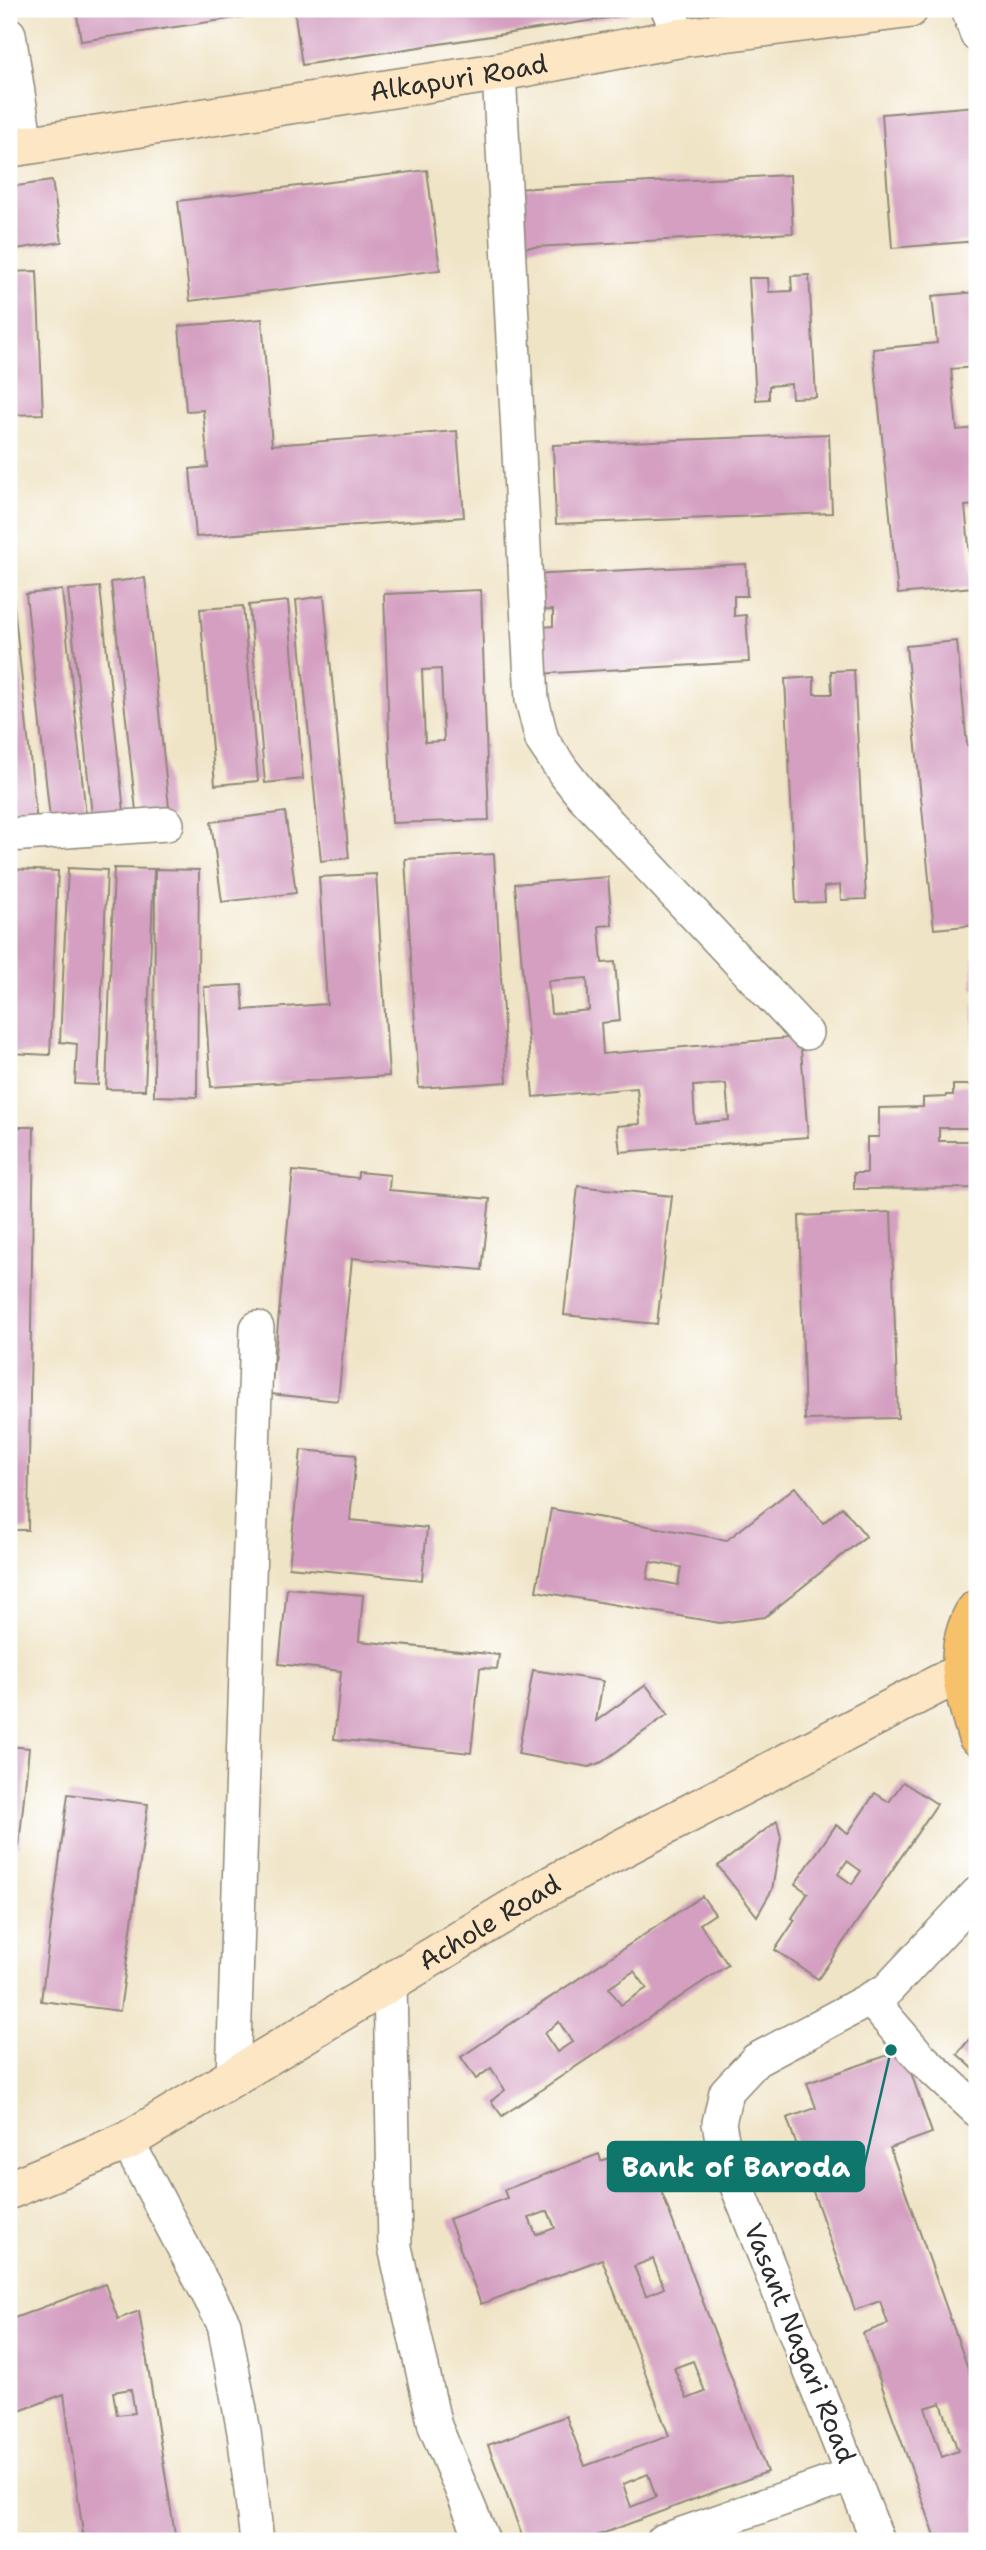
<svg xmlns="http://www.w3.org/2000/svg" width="986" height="2550" font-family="'Shantell Sans',sans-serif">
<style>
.building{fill:#d49fc1;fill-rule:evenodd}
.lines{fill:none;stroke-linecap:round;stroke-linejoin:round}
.street-casing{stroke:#8e8878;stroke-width:36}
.secondary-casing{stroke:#8e8878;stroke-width:41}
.primary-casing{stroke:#8e8878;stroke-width:41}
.street{stroke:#fff;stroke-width:33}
.secondary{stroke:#fce6c4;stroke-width:38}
.primary{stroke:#f7c06b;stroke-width:38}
.labels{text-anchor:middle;stroke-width:5;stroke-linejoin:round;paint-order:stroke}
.street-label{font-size:26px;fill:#2b2b2b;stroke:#fff}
.leader{fill:none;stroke:#0f766e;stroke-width:2.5}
.callout-dot{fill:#0f766e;stroke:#fff;stroke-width:2.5}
.callout{fill:#0f766e;stroke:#0f766e;stroke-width:2.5}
.callout-label{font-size:28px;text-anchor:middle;font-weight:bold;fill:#fff}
</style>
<rect width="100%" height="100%" fill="#fff"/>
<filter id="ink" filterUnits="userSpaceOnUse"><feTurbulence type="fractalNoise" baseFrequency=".0143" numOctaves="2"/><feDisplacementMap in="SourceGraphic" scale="14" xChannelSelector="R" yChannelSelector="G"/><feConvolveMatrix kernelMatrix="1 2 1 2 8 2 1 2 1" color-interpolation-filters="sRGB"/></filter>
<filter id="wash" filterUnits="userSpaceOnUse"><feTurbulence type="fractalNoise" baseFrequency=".00686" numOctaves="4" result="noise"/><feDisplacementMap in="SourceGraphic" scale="28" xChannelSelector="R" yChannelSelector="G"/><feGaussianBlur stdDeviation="1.57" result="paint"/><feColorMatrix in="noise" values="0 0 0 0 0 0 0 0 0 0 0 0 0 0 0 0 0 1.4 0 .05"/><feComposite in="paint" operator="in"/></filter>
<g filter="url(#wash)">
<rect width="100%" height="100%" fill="#f0e4c6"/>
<g id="blocks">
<g class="building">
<path d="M 76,9 L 242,9 L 243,17 L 81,41 Z"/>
<path d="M 294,9 L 627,9 L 628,15 L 302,65 Z"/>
<path d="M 976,106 L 977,241 L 892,248 L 882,114 Z"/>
<path d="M 427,170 L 440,270 L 190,301 L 178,201 Z"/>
<path d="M 790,175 L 793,233 L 516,248 L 513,189 Z"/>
<path d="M 52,181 L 62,242 L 9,250 L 9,187 Z"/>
<path d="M 37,271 L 43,414 L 9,415 L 9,272 Z"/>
<path d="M 809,275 L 816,397 L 792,398 L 791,384 L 769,386 L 769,399 L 756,400 L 749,278 L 768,278 L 769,292 L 792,291 L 791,276 Z"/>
<path d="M 977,292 L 977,367 L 951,369 L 957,430 L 977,428 L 977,505 L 965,506 L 973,587 L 898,594 L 873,349 L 937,343 L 932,296 Z"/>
<path d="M 262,319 L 272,445 L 457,431 L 464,517 L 196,537 L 190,469 L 208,467 L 203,410 L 186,411 L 179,326 Z"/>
<path d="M 829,434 L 832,513 L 556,524 L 553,445 Z"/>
<path d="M 746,564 L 747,596 L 734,596 L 734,616 L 746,615 L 749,662 L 536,674 L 533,628 L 553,626 L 553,610 L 532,611 L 530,575 Z"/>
<path d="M 145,578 L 170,817 L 137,820 L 111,582 Z"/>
<path d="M 100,587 L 125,821 L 93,825 L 68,590 Z"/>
<path d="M 62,590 L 86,815 L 50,819 L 26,594 Z"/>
<path d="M 481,590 L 489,820 L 392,823 L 384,594 ZM 441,669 L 444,741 L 425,742 L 422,670 Z"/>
<path d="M 9,596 L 13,596 L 37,823 L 9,826 Z"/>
<path d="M 324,596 L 349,858 L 321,861 L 296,600 Z"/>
<path d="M 288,601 L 303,779 L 265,783 L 249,605 Z"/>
<path d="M 243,606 L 258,781 L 215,785 L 200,609 Z"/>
<path d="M 957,641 L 967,745 L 977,744 L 977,925 L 934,929 L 906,646 Z"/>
<path d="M 854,670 L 866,899 L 841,900 L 840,885 L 824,887 L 825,902 L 796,903 L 785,679 L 814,677 L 814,694 L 832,694 L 831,671 Z"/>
<path d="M 285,812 L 296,893 L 222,902 L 211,822 Z"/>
<path d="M 494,854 L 507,1082 L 419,1088 L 405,859 Z"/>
<path d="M 68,868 L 107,870 L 98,1085 L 75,1084 L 77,1044 L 60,1042 Z"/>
<path d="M 114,868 L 154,869 L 145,1090 L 106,1089 Z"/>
<path d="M 10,869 L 58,871 L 50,1055 L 9,1053 Z"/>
<path d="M 155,869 L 199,870 L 197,1097 L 154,1096 Z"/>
<path d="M 376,874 L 389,1076 L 211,1087 L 204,987 L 242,985 L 244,1010 L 327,1004 L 319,877 Z"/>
<path d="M 608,877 L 612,925 L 599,926 L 602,963 L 615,962 L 620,1021 L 601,1023 L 603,1054 L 800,1037 L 808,1137 L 620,1152 L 617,1126 L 640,1124 L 637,1088 L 533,1097 L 515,884 ZM 587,978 L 589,1010 L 551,1014 L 548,981 ZM 726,1084 L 729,1120 L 695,1123 L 693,1086 Z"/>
<rect x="973" y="958" width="4" height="30"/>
<path d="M 973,1005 L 977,1005 L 976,1106 L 970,1106 L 970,1128 L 939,1128 L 939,1141 L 977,1141 L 977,1188 L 854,1189 L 854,1173 L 867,1173 L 867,1137 L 879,1137 L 879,1108 L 923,1107 L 923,1098 L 946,1097 L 946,1095 L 953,1095 L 953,1085 L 973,1085 Z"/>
<path d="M 9,1127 L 34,1127 L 28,1530 L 9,1530 Z"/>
<path d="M 293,1171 L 358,1178 L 358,1172 L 390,1175 L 389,1190 L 490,1199 L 482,1270 L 352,1258 L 338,1401 L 271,1394 Z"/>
<path d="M 578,1186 L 672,1196 L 657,1324 L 564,1315 Z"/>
<path d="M 891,1212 L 898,1418 L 805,1420 L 799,1216 Z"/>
<path d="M 301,1450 L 356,1455 L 350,1520 L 427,1528 L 422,1580 L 289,1567 Z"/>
<path d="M 795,1487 L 823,1523 L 842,1507 L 866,1536 L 765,1617 L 720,1623 L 536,1591 L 551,1509 L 727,1540 ZM 650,1562 L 681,1567 L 678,1585 L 647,1579 Z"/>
<path d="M 287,1588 L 363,1595 L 359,1641 L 499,1655 L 497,1669 L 480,1668 L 471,1753 L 334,1739 L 341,1671 L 279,1664 Z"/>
<path d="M 533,1670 L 603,1681 L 596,1721 L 646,1685 L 668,1714 L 602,1762 L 589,1767 L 518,1754 Z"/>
<path d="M 9,1746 L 29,1748 L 19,1846 L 9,1845 Z"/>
<path d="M 903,1782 L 937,1804 L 818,1979 L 775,1950 L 795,1920 L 792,1918 L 808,1893 L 795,1884 L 836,1825 L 848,1833 L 875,1793 L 889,1802 ZM 847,1861 L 861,1871 L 852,1884 L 838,1874 Z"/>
<path d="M 68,1794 L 148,1804 L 120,2011 L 41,2001 Z"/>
<path d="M 777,1821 L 781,1838 L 772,1890 L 757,1916 L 718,1866 Z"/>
<path d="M 702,1896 L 715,1914 L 700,1924 L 728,1965 L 502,2116 L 491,2101 L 505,2090 L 491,2068 L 476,2079 L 461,2057 ZM 634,1971 L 647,1988 L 621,2005 L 609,1988 ZM 559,2022 L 572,2042 L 557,2052 L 544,2033 Z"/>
<path d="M 977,2030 L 977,2072 L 957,2054 Z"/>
<path d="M 903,2050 L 932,2133 L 890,2148 L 977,2394 L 977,2541 L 937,2541 L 863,2333 L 888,2324 L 880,2301 L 855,2310 L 787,2118 L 816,2108 L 807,2083 ZM 941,2403 L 958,2451 L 942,2457 L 925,2408 Z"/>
<path d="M 644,2145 L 767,2472 L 583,2541 L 524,2541 L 488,2445 L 566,2416 L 585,2466 L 669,2436 L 602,2259 L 481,2304 L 449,2219 L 507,2198 L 504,2190 L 599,2154 L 601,2161 ZM 548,2211 L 555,2228 L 536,2235 L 529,2218 ZM 653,2259 L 664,2288 L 646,2296 L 634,2266 ZM 693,2361 L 705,2392 L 687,2399 L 674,2368 ZM 648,2474 L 656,2497 L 631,2507 L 623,2484 Z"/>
<path d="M 105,2284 L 118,2319 L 139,2311 L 176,2541 L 84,2541 L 64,2394 L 9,2415 L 9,2320 ZM 131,2389 L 135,2413 L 117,2415 L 113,2392 Z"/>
</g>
</g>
</g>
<g filter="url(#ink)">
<use href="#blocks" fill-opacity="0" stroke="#8e8878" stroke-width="2"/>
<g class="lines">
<defs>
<g id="street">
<path d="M 668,9 L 680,38"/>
<path d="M 968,9 L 977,35"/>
<path d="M 9,34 L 26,145"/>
<path d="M 499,72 L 532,700 L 542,740 L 563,771 L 582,795 L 806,1033"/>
<path d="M 9,835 L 167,824"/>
<path d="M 390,1982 L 395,2247 L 435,2426 L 483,2541"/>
<path d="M 870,1999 L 920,2057 L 977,2110"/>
<path d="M 233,2078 L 257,1328"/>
<path d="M 127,2141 L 224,2324 L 244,2432 L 257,2541"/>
<path d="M 662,2541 L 852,2475"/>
<path d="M 878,2541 L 725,2156 L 719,2123 L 726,2092 L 756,2060 L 887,1990 L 977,1894"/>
</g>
<g id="secondary">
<path id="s1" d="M 9,148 L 499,72 L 680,38 L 909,9"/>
<path id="s2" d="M 9,2190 L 127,2141 L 553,1884 L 977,1664"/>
</g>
<path id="primary" d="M 977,1609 C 971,1615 970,1621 967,1628 C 954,1666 966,1699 977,1736"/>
</defs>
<use href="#street" class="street-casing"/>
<use href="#secondary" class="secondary-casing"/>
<use href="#primary" class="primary-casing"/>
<use href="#street" class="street"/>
<use href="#secondary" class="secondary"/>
<use href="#primary" class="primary"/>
</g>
</g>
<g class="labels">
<g class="street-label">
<text dy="9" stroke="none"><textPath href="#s1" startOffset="455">Alkapuri Road</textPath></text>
<text dy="9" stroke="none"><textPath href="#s2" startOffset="551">Achole Road</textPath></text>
<text transform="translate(800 2343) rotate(68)" y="9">Vasant Nagari Road</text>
</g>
</g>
<path class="leader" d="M891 2050L864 2167"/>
<circle class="callout-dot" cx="891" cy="2050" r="7"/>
<rect class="callout" x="608" y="2142" width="256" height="49" rx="7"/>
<g class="callout-label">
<text x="736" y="2177">Bank of Baroda</text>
</g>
<rect width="986" height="2550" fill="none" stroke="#fff" stroke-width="35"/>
</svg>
